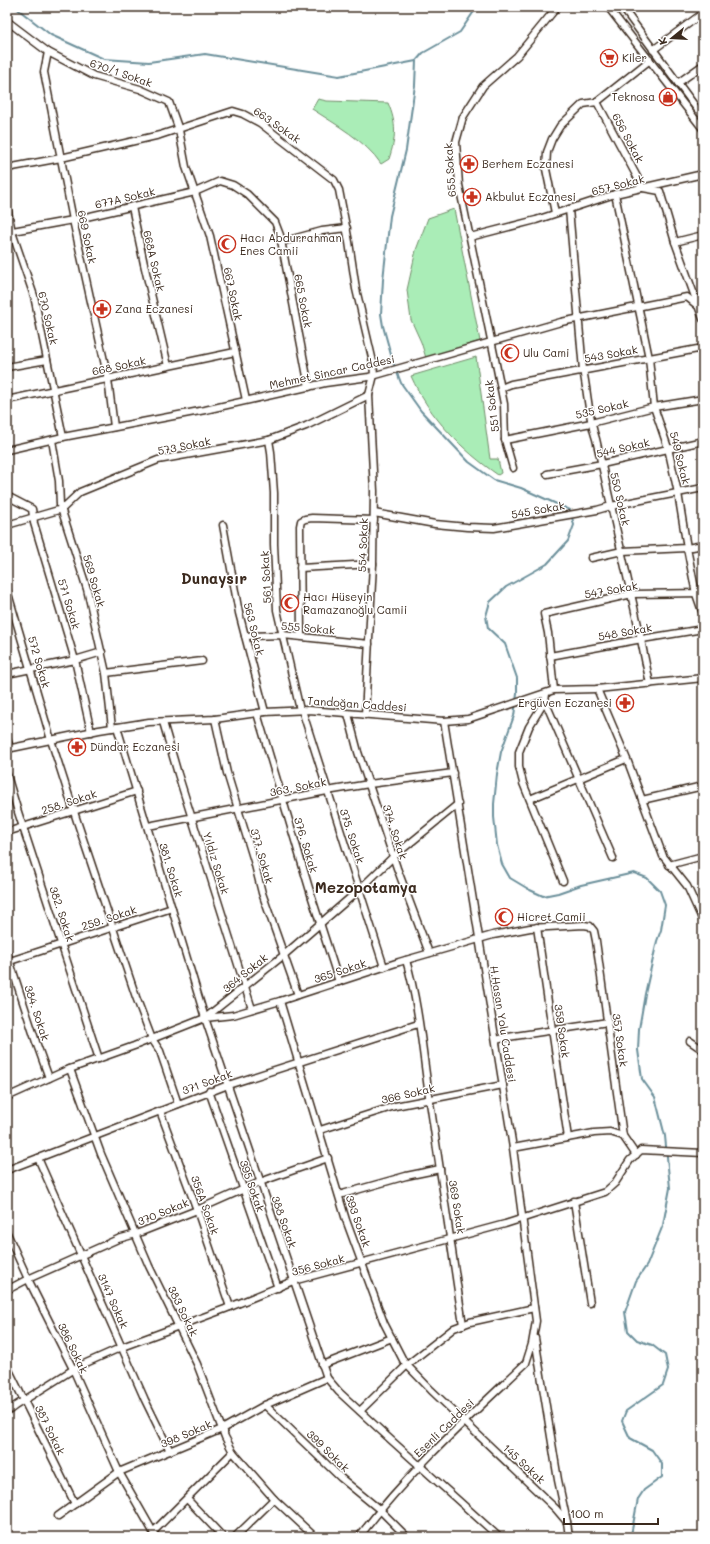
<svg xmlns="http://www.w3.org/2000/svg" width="710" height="1544" font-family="Mali,sans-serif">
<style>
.green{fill:#aaedb7;stroke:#728c6a}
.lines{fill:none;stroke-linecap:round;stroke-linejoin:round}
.stream{stroke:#6c909b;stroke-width:2}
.minor-casing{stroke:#3b2a1e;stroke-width:9}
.minor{stroke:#fff;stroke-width:6}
.labels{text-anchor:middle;stroke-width:3;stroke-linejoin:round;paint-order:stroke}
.poi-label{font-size:11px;fill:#3b2a1e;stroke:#fff;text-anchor:start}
.street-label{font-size:11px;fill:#3b2a1e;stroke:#fff}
.district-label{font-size:15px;font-weight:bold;fill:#3b2a1e;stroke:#fff}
</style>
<rect width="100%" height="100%" fill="#fff"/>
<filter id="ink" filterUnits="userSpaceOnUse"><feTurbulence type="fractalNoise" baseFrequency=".025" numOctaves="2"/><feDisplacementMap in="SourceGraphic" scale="8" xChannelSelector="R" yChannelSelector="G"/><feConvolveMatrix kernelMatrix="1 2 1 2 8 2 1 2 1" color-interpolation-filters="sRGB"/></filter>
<g filter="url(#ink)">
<g class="green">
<path d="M 318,99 L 327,101 L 388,103 C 397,124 396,138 389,159 L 381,164 C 366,141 335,124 312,109 Z"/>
<path d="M 454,209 L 480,341 L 426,358 L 421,342 L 411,320 L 407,290 L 416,250 L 428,218 Z"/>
<path d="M 476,357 L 490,459 L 498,459 L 501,473 L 498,475 C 462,450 429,417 411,376 Z"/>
</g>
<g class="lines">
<g class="stream">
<path d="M 15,7 L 51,35 L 104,59 L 149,62 L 205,54 L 339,76 L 416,61"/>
<path d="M 477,7 L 460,32 L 423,53 L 416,61 L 415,85 L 406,150 L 390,216 L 383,280 L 381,314 L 383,326 L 393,362 L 401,383 L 421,411 L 469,462 L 494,480 L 521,488 L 570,510 L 574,525 L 568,541 L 547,564 L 506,587 L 490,602 L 486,616 L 488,628 L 505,644 L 517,678 L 517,694 L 514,716 L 501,752 L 497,774 L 494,804 L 494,817 L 497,845 L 502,864 L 510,878 L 530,890 L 543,896 L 558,893 L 581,885 L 634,873 L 647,878 L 660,891 L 665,905 L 661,930 L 657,941 L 645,994 L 639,1029 L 638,1050 L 642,1079 L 655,1097 L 665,1136 L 670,1188 L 663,1225 L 647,1265 L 636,1281 L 625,1312 L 628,1331 L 637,1340 L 652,1345 L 665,1355 L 668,1370 L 663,1385 L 626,1411 L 622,1421 L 630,1438 L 652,1450 L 662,1464 L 662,1477 L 644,1490 L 638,1499 L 631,1535 L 633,1537"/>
</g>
<defs>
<g id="minor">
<path d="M 608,7 L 703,129"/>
<path d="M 622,7 L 703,117"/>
<path d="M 7,21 L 48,52 L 94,76 L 140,89 L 169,102 L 179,130 L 186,167 L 210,236 L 246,400"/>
<path d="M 653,50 L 703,13"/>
<path d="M 48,52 L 44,72 L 73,220 L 108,379 L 114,427"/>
<path d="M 678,83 L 703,65"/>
<path d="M 597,102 L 643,188 L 660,191 L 675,242 L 703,319"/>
<path d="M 7,168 L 61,158 L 160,135 L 233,111 L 243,114 L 260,123 L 334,180 L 339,190 L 349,242 L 356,289 L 373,362 L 374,375 L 369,395 L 374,491 L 373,564 L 365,715"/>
<path d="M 615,194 L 649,358 L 654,407 L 668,448 L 678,493 L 687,548 L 696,594 L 703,614"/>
<path d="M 7,206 L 12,232 L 34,296 L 63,437"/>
<path d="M 132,207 L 144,264 L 168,366"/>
<path d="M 569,209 L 583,370 C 588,393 588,416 596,439 L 638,625 L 650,684"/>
<path d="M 555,213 L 546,169 L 547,152 L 552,139 L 560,126 L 583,104 L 597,102 L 650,60"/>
<path d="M 7,232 L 73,220 L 195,192 L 220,181 L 233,185 L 247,194 L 275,222 L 280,235 L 309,387"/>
<path d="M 470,237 L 536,220 L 615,194 L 703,174"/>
<path d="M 281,242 L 322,231 L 347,228"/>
<path d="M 675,242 L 703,235"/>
<path d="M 7,367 L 47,360"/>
<path d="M 501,388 L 511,384 L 703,348"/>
<path d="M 7,400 L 235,352"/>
<path d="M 52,440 L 59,481 L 60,505 L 87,589 L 106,673 L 112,728"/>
<path d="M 269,440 L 271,452 L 274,493 L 274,544 L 277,610 L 300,710"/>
<path d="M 505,440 L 591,423 L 654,407 L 703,399"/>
<path d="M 7,450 L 63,437 L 205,410 L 325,383 L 369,377 L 561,322 L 687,297 L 698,306 L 703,305"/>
<path d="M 513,468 L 505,440 L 504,404 L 495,359 L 459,185 L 456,142 L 463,117 L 483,86 L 517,56 L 557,7"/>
<path d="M 547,474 L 602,464 L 703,441"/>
<path d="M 7,496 L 32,509 L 34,523 L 75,660 L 91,732"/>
<path d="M 374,513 L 435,524 L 467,527 L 494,528 L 597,510 L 611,506 L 703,488"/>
<path d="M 7,525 L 62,509 L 80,492 L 158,460 L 269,440 L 306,426 L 369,395"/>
<path d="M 223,525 L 239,613 L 265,712"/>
<path d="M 591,558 L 622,551 L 687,548 L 703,545"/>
<path d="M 300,568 L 373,564"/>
<path d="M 7,590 L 51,740 L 77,821 L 136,997 L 152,1039 L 160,1051 L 178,1104"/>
<path d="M 245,636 L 283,635 L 369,644"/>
<path d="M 301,636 L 300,526 L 301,521 L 305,519 L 312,518 L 374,520"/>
<path d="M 550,656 L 642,639 L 703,629"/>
<path d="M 106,673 L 202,661"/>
<path d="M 7,674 L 75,660 L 102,652"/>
<path d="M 597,689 L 628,762 L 663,856 L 687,886 L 703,921"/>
<path d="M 554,690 L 548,633 L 544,614 L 632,594 L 703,593"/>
<path d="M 546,694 L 545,701 L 529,727 L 519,752 L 519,767 L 523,783 L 563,881"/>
<path d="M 545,701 L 613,858"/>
<path d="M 302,710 L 384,967"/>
<path d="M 257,713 L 312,898 L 339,982"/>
<path d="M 348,714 L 358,752 L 397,868 L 429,953"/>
<path d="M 215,719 L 227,773 L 254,861 L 262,893 L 298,995"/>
<path d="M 163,722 L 178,774 L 252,1009"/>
<path d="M 117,727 L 205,1018 L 327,1378 L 339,1392 L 391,1440 L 499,1537"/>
<path d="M 7,739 L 10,748"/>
<path d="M 7,749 L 99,730 L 149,722 L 215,719 L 265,712 L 309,710 L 444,721 L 468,719 L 554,690 L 597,689 L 703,678"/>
<path d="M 7,775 L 18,812 L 99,1059"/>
<path d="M 530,799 L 626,759"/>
<path d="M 642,800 L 703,786"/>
<path d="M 148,826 L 327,791 L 369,784 L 453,773"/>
<path d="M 7,832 L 137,791"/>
<path d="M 669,865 L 703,856"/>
<path d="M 537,927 L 568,1138"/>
<path d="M 7,953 L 36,1042 L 49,1078"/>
<path d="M 406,960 C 420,1008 423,1060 431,1109 C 441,1181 453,1253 463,1325"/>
<path d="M 7,962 L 172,908"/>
<path d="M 280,1001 L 346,1220 L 384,1323 L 404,1362 L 431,1390 L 556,1509 L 567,1522"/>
<path d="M 205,1018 L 233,1015 L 280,1001 L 399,962 L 493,935 L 530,928 L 584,925 L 590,926 L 594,931 L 596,941 L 623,1136 L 636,1155"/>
<path d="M 496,1040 L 508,1037 L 608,1022"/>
<path d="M 690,1041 L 703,1050"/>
<path d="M 70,1069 L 101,1154 L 149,1266 L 197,1364 L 225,1437 L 233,1452 L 274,1499 L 315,1537"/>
<path d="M 209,1091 L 278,1288"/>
<path d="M 7,1097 L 67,1070 L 134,1046 L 205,1018 L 284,955 L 359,890 L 393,857 L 458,804"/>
<path d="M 160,1111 L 197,1210 L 230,1307"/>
<path d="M 320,1130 L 395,1106 L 503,1085"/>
<path d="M 513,1148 L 594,1133 L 610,1132 L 623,1136"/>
<path d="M 38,1158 L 145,1400 L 170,1451"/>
<path d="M 7,1170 L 228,1085 L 418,1024"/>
<path d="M 339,1195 L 406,1176 L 440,1169"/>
<path d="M 574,1201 L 590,1303"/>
<path d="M 7,1233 L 28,1279 L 73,1369 L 119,1472 L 156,1537"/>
<path d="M 7,1290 L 28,1279 L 118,1239 L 136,1234 L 197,1210 L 260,1182 L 328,1158"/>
<path d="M 535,1338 L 558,1480 L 567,1522 L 569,1537"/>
<path d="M 322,1365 L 392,1338"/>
<path d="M 7,1366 L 75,1504"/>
<path d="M 265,1405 L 341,1478 L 380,1510 L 407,1537"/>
<path d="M 360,1411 L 407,1365 L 454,1328 L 470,1322 L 534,1308"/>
<path d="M 7,1412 L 15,1406 L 77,1367 L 122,1347 L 225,1309 L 293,1281 L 505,1224 L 605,1192 L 615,1183 L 630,1160 L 641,1150 L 703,1153"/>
<path d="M 187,1499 L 223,1537"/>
<path d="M 58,1516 L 119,1472 L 222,1429 L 265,1405 L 327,1378"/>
<path d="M 153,1532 L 233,1452"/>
<path d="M 235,1537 L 274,1499"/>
<path d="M 359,1537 C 408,1472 468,1418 526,1363 L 532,1344 L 536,1321 L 513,1148 L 444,721"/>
</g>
</defs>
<use href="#minor" class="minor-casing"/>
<use href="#minor" class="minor"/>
</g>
</g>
<defs>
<symbol id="supermarket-ring" viewBox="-11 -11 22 22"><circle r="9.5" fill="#fff" stroke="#c8321e" stroke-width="1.5"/><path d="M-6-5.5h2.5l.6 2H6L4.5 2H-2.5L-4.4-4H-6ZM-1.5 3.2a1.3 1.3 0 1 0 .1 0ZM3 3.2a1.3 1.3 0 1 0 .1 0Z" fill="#c8321e"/></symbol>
<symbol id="shop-ring" viewBox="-11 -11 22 22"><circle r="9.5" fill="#fff" stroke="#c8321e" stroke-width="1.5"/><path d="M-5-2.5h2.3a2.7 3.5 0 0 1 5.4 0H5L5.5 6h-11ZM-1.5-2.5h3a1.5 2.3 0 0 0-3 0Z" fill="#c8321e"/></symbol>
<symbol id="pharmacy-ring" viewBox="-11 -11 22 22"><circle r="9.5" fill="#fff" stroke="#c8321e" stroke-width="1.5"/><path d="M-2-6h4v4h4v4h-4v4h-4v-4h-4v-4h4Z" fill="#c8321e"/></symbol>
<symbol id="mosque-ring" viewBox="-11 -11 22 22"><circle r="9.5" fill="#fff" stroke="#c8321e" stroke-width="1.5"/><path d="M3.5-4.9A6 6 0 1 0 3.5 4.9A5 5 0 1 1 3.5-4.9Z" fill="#c8321e"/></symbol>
</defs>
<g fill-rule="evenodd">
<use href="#supermarket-ring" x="599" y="48" width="20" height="20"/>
<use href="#shop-ring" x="658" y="87" width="20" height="20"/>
<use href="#pharmacy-ring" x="459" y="154" width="20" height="20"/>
<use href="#pharmacy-ring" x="462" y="187" width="20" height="20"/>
<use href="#mosque-ring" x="217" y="234" width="20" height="20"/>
<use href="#pharmacy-ring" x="92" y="299" width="20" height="20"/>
<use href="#mosque-ring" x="500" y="343" width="20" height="20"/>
<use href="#mosque-ring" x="280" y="593" width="20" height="20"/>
<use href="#pharmacy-ring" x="615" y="693" width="20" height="20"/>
<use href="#pharmacy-ring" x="67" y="737" width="20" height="20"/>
<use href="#mosque-ring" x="494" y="907" width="20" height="20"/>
</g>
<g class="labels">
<g class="poi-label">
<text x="622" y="62">Kiler</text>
<text x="655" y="101" text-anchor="end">Teknosa</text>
<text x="482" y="168">Berhem Eczanesi</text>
<text x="485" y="201">Akbulut Eczanesi</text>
<text x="240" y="242">Hacı Abdurrahman<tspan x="240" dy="13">Enes Camii</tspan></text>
<text x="115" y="313">Zana Eczanesi</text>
<text x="523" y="357">Ulu Cami</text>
<text x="303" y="601">Hacı Hüseyin<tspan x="303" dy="13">Ramazanoğlu Camii</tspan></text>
<text x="612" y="707" text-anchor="end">Ergüven Eczanesi</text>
<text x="90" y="751">Dündar Eczanesi</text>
<text x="517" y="921">Hicret Camii</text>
</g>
<g class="street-label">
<text transform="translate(121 73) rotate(19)" y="4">670/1 Sokak</text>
<text transform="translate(277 125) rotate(35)" y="4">663 Sokak</text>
<text transform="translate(628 138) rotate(62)" y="4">656 Sokak</text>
<text transform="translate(450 170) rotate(-94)" y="4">655 Sokak</text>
<text transform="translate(618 185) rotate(-14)" y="4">657 Sokak</text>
<text transform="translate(125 198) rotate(-13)" y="4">677A Sokak</text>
<text transform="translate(87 237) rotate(78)" y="4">669 Sokak</text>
<text transform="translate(154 261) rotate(77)" y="4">668A Sokak</text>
<text transform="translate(233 294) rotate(78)" y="4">667 Sokak</text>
<text transform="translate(303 301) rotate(79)" y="4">665 Sokak</text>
<text transform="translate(48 318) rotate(77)" y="4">670 Sokak</text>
<text transform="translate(611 354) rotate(-10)" y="4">543 Sokak</text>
<text transform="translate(119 366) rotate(-12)" y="4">668 Sokak</text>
<text transform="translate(332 372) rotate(-12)" y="4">Mehmet Sincar Caddesi</text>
<text transform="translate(492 406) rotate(-97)" y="4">551 Sokak</text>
<text transform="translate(602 409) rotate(-13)" y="4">535 Sokak</text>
<text transform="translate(184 446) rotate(-11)" y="4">573 Sokak</text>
<text transform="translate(623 448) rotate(-13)" y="4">544 Sokak</text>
<text transform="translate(680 458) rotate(76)" y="4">549 Sokak</text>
<text transform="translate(620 499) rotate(77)" y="4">550 Sokak</text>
<text transform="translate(538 510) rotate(-10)" y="4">545 Sokak</text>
<text transform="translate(363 545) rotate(-88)" y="4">554 Sokak</text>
<text transform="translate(266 577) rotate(-93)" y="4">561 Sokak</text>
<text transform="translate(94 581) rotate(74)" y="4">569 Sokak</text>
<text transform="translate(611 590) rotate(-10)" y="4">547 Sokak</text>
<text transform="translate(69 604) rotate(73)" y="4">571 Sokak</text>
<text transform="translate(308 628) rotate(5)" y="4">555 Sokak</text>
<text transform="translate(254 629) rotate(76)" y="4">563 Sokak</text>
<text transform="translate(625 632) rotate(-10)" y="4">548 Sokak</text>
<text transform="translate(39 662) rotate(74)" y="4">572 Sokak</text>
<text transform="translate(357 704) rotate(4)" y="4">Tandoğan Caddesi</text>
<text transform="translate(298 787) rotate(-11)" y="4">363. Sokak</text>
<text transform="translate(69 802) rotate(-18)" y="4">258. Sokak</text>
<text transform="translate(395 832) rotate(72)" y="4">374. Sokak</text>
<text transform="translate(352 836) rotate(72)" y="4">375. Sokak</text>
<text transform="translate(306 845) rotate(73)" y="4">376. Sokak</text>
<text transform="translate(262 856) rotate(74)" y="4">377. Sokak</text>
<text transform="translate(216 863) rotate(73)" y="4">Yıldız Sokak</text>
<text transform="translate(171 870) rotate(73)" y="4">381. Sokak</text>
<text transform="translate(62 914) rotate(72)" y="4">382. Sokak</text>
<text transform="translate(109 918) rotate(-18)" y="4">259. Sokak</text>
<text transform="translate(340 971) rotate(-18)" y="4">365 Sokak</text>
<text transform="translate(245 973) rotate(-39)" y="4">364 Sokak</text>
<text transform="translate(37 1013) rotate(72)" y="4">384. Sokak</text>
<text transform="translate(503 1024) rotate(81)" y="4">H.Hasan Yolu Caddesi</text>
<text transform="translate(562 1031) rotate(82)" y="4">359 Sokak</text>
<text transform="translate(620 1040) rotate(82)" y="4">357 Sokak</text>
<text transform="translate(207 1082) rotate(-20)" y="4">371 Sokak</text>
<text transform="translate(408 1094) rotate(-13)" y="4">366 Sokak</text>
<text transform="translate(252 1186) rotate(71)" y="4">395 Sokak</text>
<text transform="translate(205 1205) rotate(70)" y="4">356A Sokak</text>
<text transform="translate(457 1207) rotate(81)" y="4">369 Sokak</text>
<text transform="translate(163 1212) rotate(-22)" y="4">370 Sokak</text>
<text transform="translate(358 1221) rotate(71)" y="4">393 Sokak</text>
<text transform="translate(284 1222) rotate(71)" y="4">388 Sokak</text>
<text transform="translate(318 1265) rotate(-15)" y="4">356 Sokak</text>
<text transform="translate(113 1301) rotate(66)" y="4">3147 Sokak</text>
<text transform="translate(183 1311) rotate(64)" y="4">383 Sokak</text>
<text transform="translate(73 1348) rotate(64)" y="4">386 Sokak</text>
<text transform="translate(444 1428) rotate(-44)" y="4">Esenli Caddesi</text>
<text transform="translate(50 1430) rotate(64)" y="4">387 Sokak</text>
<text transform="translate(186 1434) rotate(-23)" y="4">398 Sokak</text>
<text transform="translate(328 1451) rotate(44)" y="4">399 Sokak</text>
<text transform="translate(524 1464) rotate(43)" y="4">145 Sokak</text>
</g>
<g class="district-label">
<text x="214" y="584">Dunaysır</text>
<text x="366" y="893">Mezopotamya</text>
</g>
</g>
<rect width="710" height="1544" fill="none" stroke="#fff" stroke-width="24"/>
<rect x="12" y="12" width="686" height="1520" fill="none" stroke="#3b2a1e" stroke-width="1.5" filter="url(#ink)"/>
<g transform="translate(672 38) rotate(252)" stroke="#ffffff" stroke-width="3" paint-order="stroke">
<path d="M0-3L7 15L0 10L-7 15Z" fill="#3b2a1e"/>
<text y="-6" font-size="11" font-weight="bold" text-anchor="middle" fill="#3b2a1e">K</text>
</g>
<path d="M564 1518v6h94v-6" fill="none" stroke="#3b2a1e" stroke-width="2"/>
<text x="570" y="1518" font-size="12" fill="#3b2a1e" stroke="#ffffff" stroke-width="3" paint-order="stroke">100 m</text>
</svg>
